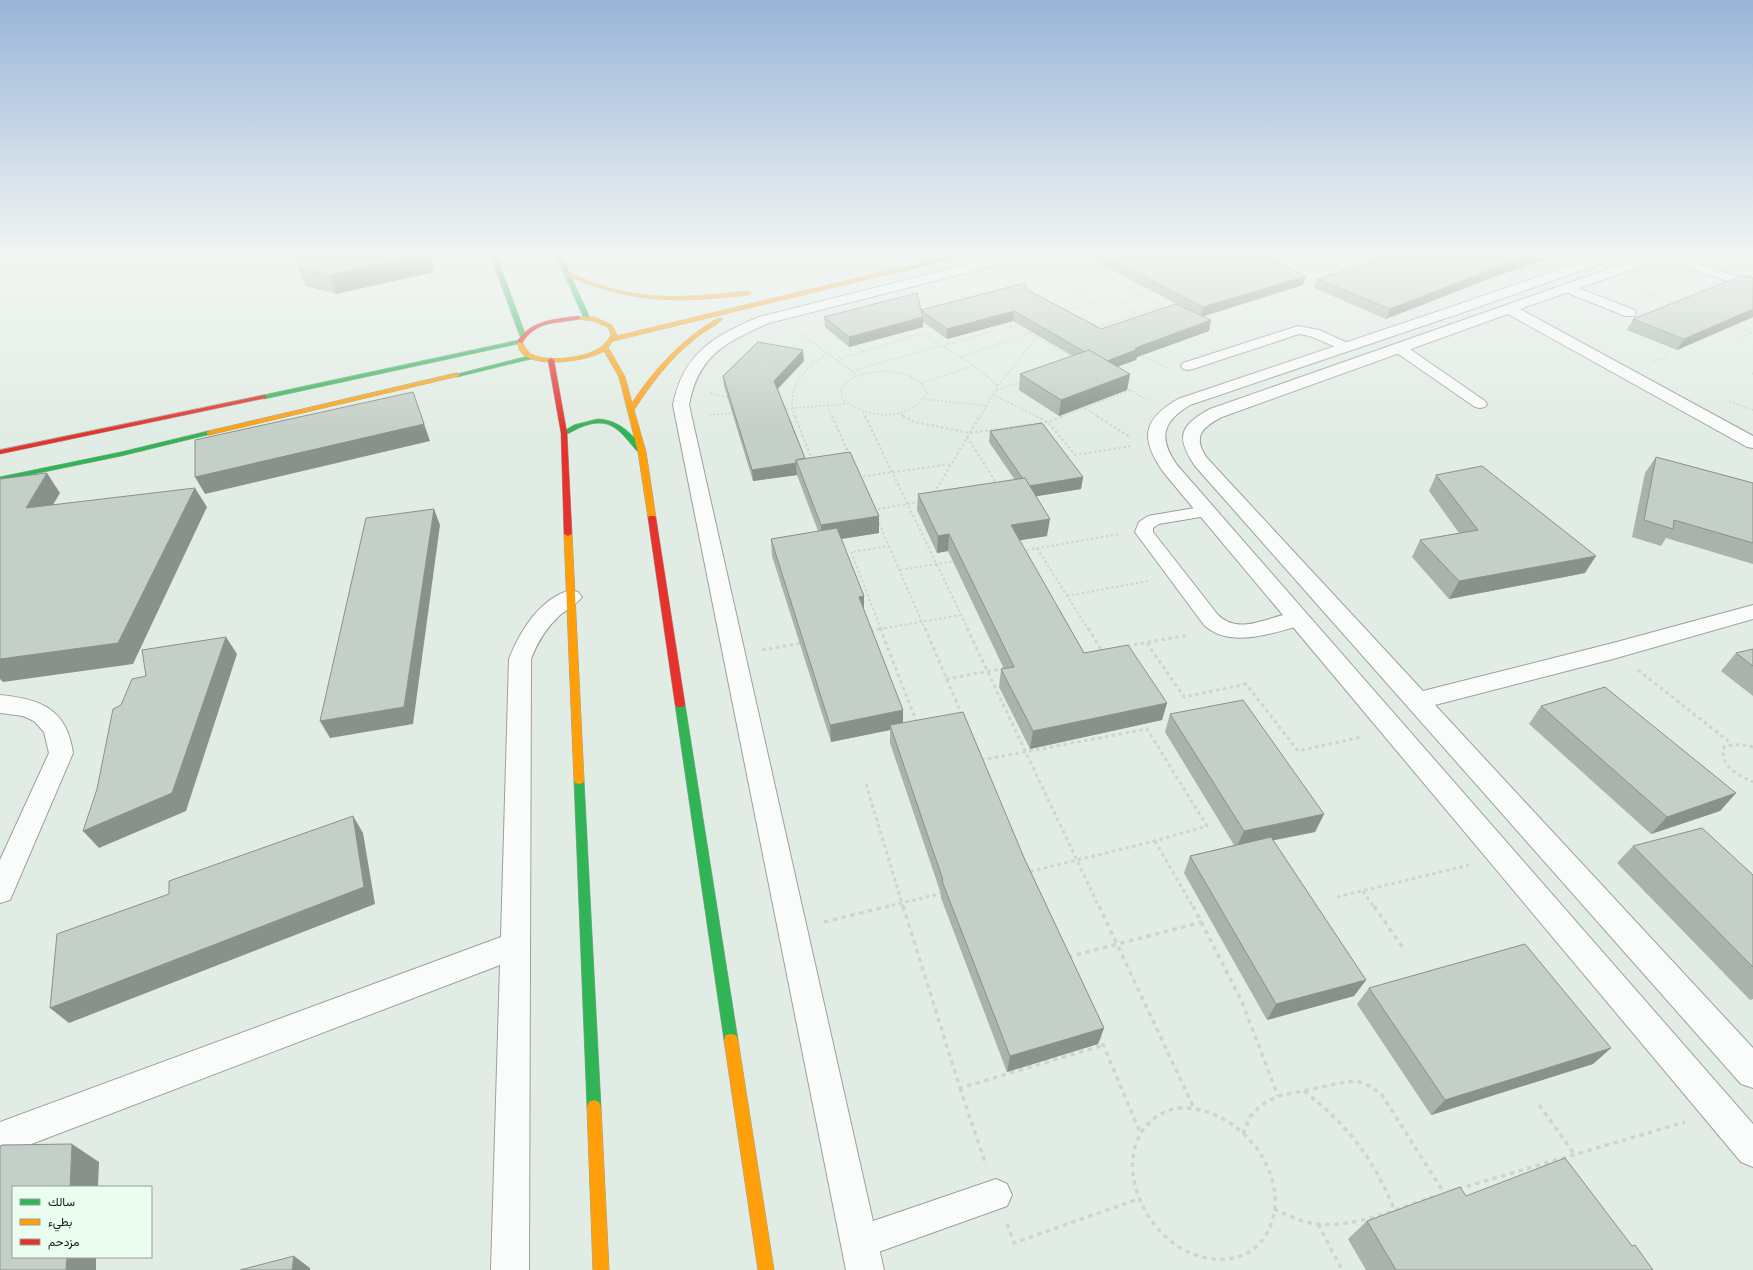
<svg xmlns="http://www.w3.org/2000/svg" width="1753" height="1270" font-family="'Fira Sans',Vazirmatn,sans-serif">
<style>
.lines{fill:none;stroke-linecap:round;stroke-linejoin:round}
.lane-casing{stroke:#9aa29b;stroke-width:2}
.street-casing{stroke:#9aa29b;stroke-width:2}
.fast-casing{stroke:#9aa29b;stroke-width:1}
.slow-casing{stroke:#9aa29b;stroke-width:1}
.jam-casing{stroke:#9aa29b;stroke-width:1}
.path-far3{stroke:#d1d3d1;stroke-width:1.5;stroke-dasharray:2 2;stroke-linecap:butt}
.path-far2{stroke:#d1d3d1;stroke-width:2;stroke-dasharray:2.5 2.5;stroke-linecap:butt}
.path-far1{stroke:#d1d3d1;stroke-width:3;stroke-dasharray:3.5 3.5;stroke-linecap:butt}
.path{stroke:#d1d3d1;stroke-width:3.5;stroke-dasharray:4.5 4.5;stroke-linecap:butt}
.lane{fill:#fafcfb;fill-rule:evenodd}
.street{fill:#fafcfb;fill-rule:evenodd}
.fast{fill:#30b455;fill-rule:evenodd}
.slow{fill:#ff9f0a;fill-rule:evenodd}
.jam{fill:#e5322d;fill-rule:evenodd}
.wall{fill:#a9b2ab}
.shaded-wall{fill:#89918b}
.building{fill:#c4cfc7;stroke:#89918b}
</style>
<rect width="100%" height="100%" fill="#e1ece4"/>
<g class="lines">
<defs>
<g id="lane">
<path d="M 1656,254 L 1669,254 L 1753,282 L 1753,290 L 1657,257 Z"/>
<path d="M 1567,284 L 1635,310 L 1636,313 L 1635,316 L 1625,316 L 1563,291 L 1561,288 L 1563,285 Z"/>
<path d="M 1298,326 L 1319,330 L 1350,344 L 1352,347 L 1350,350 L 1345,351 L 1310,336 L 1299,334 L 1193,369 L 1188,370 L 1183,369 L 1181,366 L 1183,363 Z"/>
<path d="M 1399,344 L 1404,345 L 1485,401 L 1487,404 L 1485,407 L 1480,408 L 1475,407 L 1394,351 L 1392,348 L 1394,345 Z"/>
<path d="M 1206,506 L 1212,507 L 1215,511 L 1212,515 L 1159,524 L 1153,528 L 1153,532 L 1218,615 C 1244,640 1279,607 1306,614 L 1309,619 L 1306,624 C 1275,632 1231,650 1204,625 L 1135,532 L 1139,522 L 1148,516 Z"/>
<path d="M 996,1179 L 1007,1184 L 1012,1195 L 1007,1206 L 859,1259 L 847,1254 L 842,1242 L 847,1230 Z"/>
</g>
<g id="street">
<path d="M 1009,254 L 1030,254 L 1029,257 L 769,323 C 726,342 698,355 689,405 L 884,1270 L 846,1270 L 673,405 C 683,353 714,336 759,317 Z"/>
<path d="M 1603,254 L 1621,254 L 1620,257 L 1464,312 L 1190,405 C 1162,422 1158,438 1177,465 L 1753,1124 L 1753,1167 L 1741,1162 L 1164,473 C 1140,439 1142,420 1178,399 L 1454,306 Z"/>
<path d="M 1651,254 L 1669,254 L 1668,257 L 1520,309 L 1753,436 L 1753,448 L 1747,447 L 1508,314 L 1222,417 C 1202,427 1192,437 1207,458 L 1423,691 L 1613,643 L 1753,605 L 1753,619 L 1613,659 L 1435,705 L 1753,1048 L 1753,1088 L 1741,1084 L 1195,466 C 1175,437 1180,425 1210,409 Z"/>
<path d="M 571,590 L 578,592 L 582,597 C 576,605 568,609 560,615 C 546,628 538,641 531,659 L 529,1270 L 491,1270 L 500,965 L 0,1156 L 0,1122 L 501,937 L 509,659 C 520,631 540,598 571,590 Z"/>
<path d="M 0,695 C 41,699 67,709 73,753 L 10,900 L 0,903 L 0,860 L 49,753 L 44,732 L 34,721 L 23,716 L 0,713 Z"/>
</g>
<g id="fast">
<path d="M 490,254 L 496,254 L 526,336 L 525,337 L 520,336 Z"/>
<path d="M 555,254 L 561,254 L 590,318 L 589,319 L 584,318 Z"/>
<path d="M 958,254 L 967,254 L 904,271 L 901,269 Z"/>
<path d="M 520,340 L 522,341 L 522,343 L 264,399 L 261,397 L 264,395 Z"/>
<path d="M 533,355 L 536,357 L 535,358 L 457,377 L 454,375 Z"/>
<path d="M 598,419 C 619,420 631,433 644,449 L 643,451 L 637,451 C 621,433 612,416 584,426 C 577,428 571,433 564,435 L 561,433 L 574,425 Z"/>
<path d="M 209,431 L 212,433 L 211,434 L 121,456 L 0,481 L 0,477 L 121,452 Z"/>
<path d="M 680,700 L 683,701 L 685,704 L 738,1040 L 736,1045 L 731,1046 L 726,1045 L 724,1040 L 675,704 L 677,701 Z"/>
<path d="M 579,776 L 583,777 L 584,780 L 601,1107 L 599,1112 L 594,1114 L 589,1112 L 587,1107 L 574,780 L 575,777 Z"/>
</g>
<g id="slow">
<path d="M 904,267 L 906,268 L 906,270 L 613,341 L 608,347 L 625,377 L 632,403 C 655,368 682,339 718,318 L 723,319 C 715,327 703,331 695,339 C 670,358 651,384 634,410 L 646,452 L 656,518 L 652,520 L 648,518 L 638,452 L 619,377 L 604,351 C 588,361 533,370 520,351 C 519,348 518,345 517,342 L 522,341 C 525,347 527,352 533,355 C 549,362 584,358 598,349 C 604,346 608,340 611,335 L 608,327 L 593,321 L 576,319 L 576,317 L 594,317 L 612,325 L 617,335 L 616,336 Z"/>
<path d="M 566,273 L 570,273 C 584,279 598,285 613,289 C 657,301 703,296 748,291 L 751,293 L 748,295 C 678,303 632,304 566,275 Z"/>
<path d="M 457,373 L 459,374 L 459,376 L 209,435 L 206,433 L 209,431 Z"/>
<path d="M 565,532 L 568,532 L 572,534 L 584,780 L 583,783 L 579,784 L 575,783 L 574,780 L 564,534 Z"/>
<path d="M 731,1034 L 736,1035 L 738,1040 L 774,1270 L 758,1270 L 724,1040 L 726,1035 Z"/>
<path d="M 594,1100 L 599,1102 L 601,1107 L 609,1270 L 593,1270 L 587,1107 L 589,1102 Z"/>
</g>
<g id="jam">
<path d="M 578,316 L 580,317 L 580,319 C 556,324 537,320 522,343 L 517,342 C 530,320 555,319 578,316 Z"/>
<path d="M 551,358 L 554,360 L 567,433 L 572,534 L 568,536 L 564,534 L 561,433 L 548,360 Z"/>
<path d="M 264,395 L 266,396 L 266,398 L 0,454 L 0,450 Z"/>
<path d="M 649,516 L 655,516 L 656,518 L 685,704 L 683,707 L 677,707 L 675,704 L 648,518 Z"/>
</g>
</defs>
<use href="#lane" class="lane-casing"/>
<use href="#street" class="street-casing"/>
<use href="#fast" class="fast-casing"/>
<use href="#slow" class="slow-casing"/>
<use href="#jam" class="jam-casing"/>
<g class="path-far3">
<path d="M 1277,254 L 1328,277"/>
<path d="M 1389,254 L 1393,256"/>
<path d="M 1749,254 L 1753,255"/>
<path d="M 1068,258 L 1117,282"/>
<path d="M 1264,259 L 1279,255"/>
<path d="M 1051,262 L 1089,283"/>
<path d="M 1046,263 L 1080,254"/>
<path d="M 1297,263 L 1325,254"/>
<path d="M 1038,269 L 1079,292"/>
<path d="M 1350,269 L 1363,262 L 1366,254"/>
<path d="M 1097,281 C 1111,281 1129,281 1135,296 C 1119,310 1094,307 1079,292 L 1084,285 Z"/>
<path d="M 1128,287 L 1141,283"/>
<path d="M 1635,288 L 1675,303"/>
<path d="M 958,294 L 967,299"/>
<path d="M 1268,295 L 1294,308"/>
<path d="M 1135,296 L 1156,290"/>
<path d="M 930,300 L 941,307"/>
<path d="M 1119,305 L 1137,314"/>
<path d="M 1064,312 L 1094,302"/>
<path d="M 1732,325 L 1752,333"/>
<path d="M 1094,328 L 1162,306 L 1140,295"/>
<path d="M 800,333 L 858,376"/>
<path d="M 1030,333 L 1074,358"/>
<path d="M 1739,338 L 1753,332"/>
<path d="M 1139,354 L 1167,368"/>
<path d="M 960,357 L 1035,331"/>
<path d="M 836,360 L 922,333 L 974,366 L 998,386"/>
<path d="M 1653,361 L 1668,357"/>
<path d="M 852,371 L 1020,324"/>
<path d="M 887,371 C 904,373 920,376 927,393 C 909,423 867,419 842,399 L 841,388 C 853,374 869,372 887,371 Z"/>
<path d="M 1753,373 L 1751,374 L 1753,374"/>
<path d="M 921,383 L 973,366"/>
<path d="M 1129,389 L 1147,400"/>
<path d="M 996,390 L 1022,382"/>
<path d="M 710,393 L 731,398"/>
<path d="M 993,395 L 1038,417"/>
<path d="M 925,399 L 986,406"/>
<path d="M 1729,401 L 1753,410"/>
<path d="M 827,405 L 832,417"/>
<path d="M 1085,408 L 1099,417"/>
<path d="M 783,409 L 845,404"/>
<path d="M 863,412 L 865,417"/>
<path d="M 898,413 L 905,417"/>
<path d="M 709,415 L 734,413"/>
<path d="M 795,417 C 785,386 804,370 827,353"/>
<path d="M 980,417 L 998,386 L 1037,337"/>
<path d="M 1061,417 L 1130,390"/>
</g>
<g class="path-far2">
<path d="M 795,416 L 812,460"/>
<path d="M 832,416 L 849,454"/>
<path d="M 865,416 L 968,629"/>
<path d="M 903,416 L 914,422 L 970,433 L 1048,422 L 1064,416"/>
<path d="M 1036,416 L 1048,422 L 1075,455 L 1132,446"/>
<path d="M 1097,416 L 1130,437"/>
<path d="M 967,437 L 997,484"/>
<path d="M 858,477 L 951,464"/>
<path d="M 934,493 L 980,416"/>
<path d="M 873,510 L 919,502"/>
<path d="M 879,523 L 925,629"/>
<path d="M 1037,548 L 1088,629"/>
<path d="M 1022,551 L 1119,534"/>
<path d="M 900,570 L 956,561"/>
<path d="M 1067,596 L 1148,581"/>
<path d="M 880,629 L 960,615"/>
<path d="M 881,629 L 851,552 L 889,546"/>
</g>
<g class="path-far1">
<path d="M 880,628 L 917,723"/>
<path d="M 925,628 L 962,715"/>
<path d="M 967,628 L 1099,907"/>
<path d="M 1088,628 L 1102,651"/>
<path d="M 870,631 L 885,628"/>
<path d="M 1147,643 L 1184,697 L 1246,684 L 1298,751 L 1362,737"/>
<path d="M 1127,646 L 1189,635"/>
<path d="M 762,650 L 802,643"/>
<path d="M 1638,670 L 1732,744"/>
<path d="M 946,679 L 1006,668"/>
<path d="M 1753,747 C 1743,744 1734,744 1724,747 C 1719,766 1738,775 1753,782"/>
<path d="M 981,760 L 1147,729 L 1207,826 L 1155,841 L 1028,872"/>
<path d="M 866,784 L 903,907"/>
<path d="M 1155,841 L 1193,907"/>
<path d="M 1363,891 L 1374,907"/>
<path d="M 1337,897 L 1469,865"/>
<path d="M 885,907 L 943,893"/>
</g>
<g class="path">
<path d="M 903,906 L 960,1088 L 1104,1045"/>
<path d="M 1099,906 L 1194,1108"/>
<path d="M 1193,906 L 1242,1002 L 1278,1096"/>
<path d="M 1374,906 L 1405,951"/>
<path d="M 824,922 L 889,906"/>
<path d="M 1068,957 L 1202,922"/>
<path d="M 1099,1035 L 1140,1132"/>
<path d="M 960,1088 L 986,1165"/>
<path d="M 1304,1091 C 1349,1127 1372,1156 1394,1209"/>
<path d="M 1539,1105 L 1575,1155"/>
<path d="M 1178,1108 C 1239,1104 1297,1178 1267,1233 C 1260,1246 1248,1255 1234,1258 C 1183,1268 1138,1221 1133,1173 C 1131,1154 1136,1136 1149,1123 C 1157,1115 1167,1110 1178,1108 Z"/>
<path d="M 1243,1134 L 1250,1117 L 1261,1105 L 1278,1096 L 1345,1082 L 1357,1081 L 1370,1086 L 1382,1095 L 1444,1193"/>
<path d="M 1458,1189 L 1685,1122"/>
<path d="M 1274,1209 C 1288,1215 1303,1223 1318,1224 C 1357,1228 1402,1207 1438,1195"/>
<path d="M 1007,1224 L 1014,1243 L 1138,1199"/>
<path d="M 1318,1224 L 1342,1270"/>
</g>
<use href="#lane" class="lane"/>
<use href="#street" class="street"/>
<use href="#fast" class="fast"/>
<use href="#slow" class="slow"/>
<use href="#jam" class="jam"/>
</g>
<g class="wall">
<path d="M 299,254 L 431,254 L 434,272 L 336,294 L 306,286 L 298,268 Z"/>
<path d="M 1094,254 L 1258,254 L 1303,285 L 1203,316 L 1209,331 L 1137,357 L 1136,360 L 1117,367 L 1130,374 L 1127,390 L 1059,416 L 1019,390 L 1020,374 L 1073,356 L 1013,321 L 947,339 L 923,322 L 923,327 L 849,347 L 825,327 L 824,317 L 921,310 L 1026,289 L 1101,329 L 1176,304 L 1093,260 Z"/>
<path d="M 1398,254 L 1549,254 L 1546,260 L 1496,276 L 1386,319 L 1314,288 L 1317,279 Z"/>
<path d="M 1753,276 L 1753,317 L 1677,350 L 1627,330 L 1633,319 L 1752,278 Z"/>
<path d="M 804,361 L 778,389 L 805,458 L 879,516 L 879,533 L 841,539 L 864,596 L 864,610 L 903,710 L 903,723 L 1025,860 L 1104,1028 L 1098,1044 L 1007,1072 L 941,898 L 941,894 L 890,743 L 890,730 L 831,742 L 772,556 L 771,539 L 818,531 L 797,475 L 753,481 L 724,386 L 723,376 Z"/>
<path d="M 990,431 L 1083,477 L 1081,489 L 1036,496 L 1047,536 L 1019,540 L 1084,653 L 1167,703 L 1162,720 L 1030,749 L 999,687 L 1001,669 L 1004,669 L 948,551 L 937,553 L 917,510 L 918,494 L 1015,480 L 989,442 Z"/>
<path d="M 1656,457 L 1753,483 L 1753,564 L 1666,538 L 1661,546 L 1632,537 L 1645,473 Z"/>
<path d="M 1436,475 L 1585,573 L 1449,599 L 1412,557 L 1420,540 L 1459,533 L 1429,491 Z"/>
<path d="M 1753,649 L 1753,696 L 1721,671 L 1736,653 Z"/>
<path d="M 1541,706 L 1736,793 L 1720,811 L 1651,834 L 1529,724 Z"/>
<path d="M 1170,714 L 1324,814 L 1315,832 L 1273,840 L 1366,980 L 1354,996 L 1267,1020 L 1184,873 L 1190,856 L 1234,845 L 1165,732 Z"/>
<path d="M 1633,846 L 1753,875 L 1753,999 L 1750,1000 L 1617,863 Z"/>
<path d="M 1369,988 L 1611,1048 L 1593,1064 L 1431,1115 L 1357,1004 Z"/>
<path d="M 1466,1196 L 1632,1246 L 1653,1270 L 1366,1270 L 1348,1239 L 1367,1221 Z"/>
</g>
<g class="shaded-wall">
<path d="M 429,254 L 431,254 L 434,272 L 336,294 L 329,275 Z"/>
<path d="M 1540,254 L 1549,254 L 1546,260 L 1496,276 L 1386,319 L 1390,309 L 1500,266 Z"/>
<path d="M 1306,276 L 1303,285 L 1201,317 L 1203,307 Z"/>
<path d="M 1753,309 L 1753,317 L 1677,350 L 1684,339 Z"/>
<path d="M 1014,311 L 1013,321 L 947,339 L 947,329 Z"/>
<path d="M 923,317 L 923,327 L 849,347 L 849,337 Z"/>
<path d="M 1211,320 L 1209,331 L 1137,357 L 1136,360 L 1102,372 L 1104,362 L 1135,348 Z"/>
<path d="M 803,350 L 804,361 L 775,391 L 774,381 Z"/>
<path d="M 1130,374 L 1127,390 L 1059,416 L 1061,400 Z"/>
<path d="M 413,392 L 430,441 L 205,494 L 195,477 Z"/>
<path d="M 796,463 L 797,475 L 753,481 L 752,470 Z"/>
<path d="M 47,473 L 60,493 L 40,527 L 26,508 Z"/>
<path d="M 1083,477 L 1081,489 L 1026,498 L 1028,486 Z"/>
<path d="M 195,488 L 207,507 L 133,664 L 3,682 L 0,679 L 0,649 Z"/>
<path d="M 434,509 L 440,525 L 413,724 L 330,738 L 320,721 Z"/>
<path d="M 879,516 L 879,533 L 822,542 L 821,525 Z"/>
<path d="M 1050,519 L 1047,536 L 1009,542 L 1011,525 Z"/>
<path d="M 949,534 L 948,551 L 937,553 L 938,536 Z"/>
<path d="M 1596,556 L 1585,573 L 1449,599 L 1459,581 Z"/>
<path d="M 864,596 L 864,613 L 859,597 Z"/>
<path d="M 226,637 L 237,654 L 186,811 L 99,848 L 83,831 Z"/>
<path d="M 1167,703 L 1162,720 L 1030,749 L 1033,731 Z"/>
<path d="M 903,710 L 903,728 L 890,725 L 890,730 L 831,742 L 830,725 Z"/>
<path d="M 1736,793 L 1720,811 L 1651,834 L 1667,817 Z"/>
<path d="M 1324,814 L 1315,832 L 1236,848 L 1244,831 Z"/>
<path d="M 353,816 L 363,833 L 375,904 L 69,1023 L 50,1008 Z"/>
<path d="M 1366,980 L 1354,996 L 1267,1020 L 1276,1004 Z"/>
<path d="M 1104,1028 L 1098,1044 L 1007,1072 L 1010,1056 Z"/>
<path d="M 1611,1048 L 1593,1064 L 1431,1115 L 1445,1100 Z"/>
<path d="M 72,1144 L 99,1162 L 98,1187 L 70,1187 Z"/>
<path d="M 294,1256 L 310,1268 L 310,1270 L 292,1270 Z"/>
<path d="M 67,1257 L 96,1257 L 96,1270 L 66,1270 Z"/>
</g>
<g class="building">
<path d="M 299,254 L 429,254 L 329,275 L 298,268 Z"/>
<path d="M 1101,254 L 1258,254 L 1306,276 L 1203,307 Z"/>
<path d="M 1398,254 L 1540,254 L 1500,266 L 1390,309 L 1317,279 Z"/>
<path d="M 1743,275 L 1753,278 L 1753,309 L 1684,339 L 1633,319 Z"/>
<path d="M 1025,283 L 1026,289 L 1101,329 L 1176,304 L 1211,320 L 1135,348 L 1138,349 L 1107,361 L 1089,350 L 1085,352 L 1014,311 L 947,329 L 921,310 L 923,317 L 849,337 L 824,317 L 917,293 L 921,310 Z"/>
<path d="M 758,342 L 803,350 L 774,381 L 805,458 L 796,460 L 796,463 L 752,470 L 723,376 Z"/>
<path d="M 1089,350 L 1130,374 L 1061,400 L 1020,374 Z"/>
<path d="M 413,392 L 424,424 L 195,477 L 195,440 Z"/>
<path d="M 1042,423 L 1083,477 L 1029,486 L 1025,478 L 1023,479 L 990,431 Z"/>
<path d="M 850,452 L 879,516 L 821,525 L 796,460 Z"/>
<path d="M 1656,457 L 1753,483 L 1753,543 L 1674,520 L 1673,529 L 1644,520 Z"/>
<path d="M 1482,466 L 1596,556 L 1459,581 L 1420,540 L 1478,530 L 1436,475 Z"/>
<path d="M 47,473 L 26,508 L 195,488 L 118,643 L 0,659 L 0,479 Z"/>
<path d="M 1025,478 L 1050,519 L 1011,525 L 1084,653 L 1128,645 L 1167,703 L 1033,731 L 1001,669 L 1014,667 L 949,534 L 938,536 L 918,494 Z"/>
<path d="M 434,509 L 404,707 L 320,721 L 366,518 Z"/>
<path d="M 837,528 L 864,596 L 859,597 L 903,710 L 830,725 L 771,539 Z"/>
<path d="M 226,637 L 172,793 L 83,831 L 97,789 L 113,709 L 121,705 L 132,679 L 146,676 L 142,650 Z"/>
<path d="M 1753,649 L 1753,666 L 1736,653 Z"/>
<path d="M 1605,687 L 1736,793 L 1667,817 L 1541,706 Z"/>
<path d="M 1243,700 L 1324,814 L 1244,831 L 1170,714 Z"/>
<path d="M 963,712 L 1025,860 L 1104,1028 L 1010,1056 L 942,881 L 943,880 L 890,725 Z"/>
<path d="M 353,816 L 364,887 L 50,1008 L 57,934 L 169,894 L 169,881 Z"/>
<path d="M 1702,828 L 1753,875 L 1753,967 L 1633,846 Z"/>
<path d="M 1271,837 L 1366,980 L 1276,1004 L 1190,856 Z"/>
<path d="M 1525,944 L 1611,1048 L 1445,1100 L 1369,988 Z"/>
<path d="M 72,1144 L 70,1187 L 13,1187 L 13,1257 L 67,1257 L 66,1270 L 0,1270 L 0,1146 L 2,1145 Z"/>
<path d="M 1565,1158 L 1632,1246 L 1635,1245 L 1653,1270 L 1396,1270 L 1367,1221 L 1460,1187 L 1466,1196 Z"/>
<path d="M 294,1256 L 292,1270 L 240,1270 Z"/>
</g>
<linearGradient id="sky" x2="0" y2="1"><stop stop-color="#99b4d9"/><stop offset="0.59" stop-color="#f2f6f3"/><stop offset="1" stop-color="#f2f6f3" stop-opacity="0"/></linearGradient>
<rect width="1753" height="432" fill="url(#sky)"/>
<rect x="12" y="1186" width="140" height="72" fill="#eafdee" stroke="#93a196"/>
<rect x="20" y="1199" width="20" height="6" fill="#30b455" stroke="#93a196"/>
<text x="48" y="1206" font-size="12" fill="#111813">سالك</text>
<rect x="20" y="1219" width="20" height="6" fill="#ff9f0a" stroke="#93a196"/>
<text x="48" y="1226" font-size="12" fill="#111813">بطيء</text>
<rect x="20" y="1239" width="20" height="6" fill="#e5322d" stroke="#93a196"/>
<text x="48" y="1246" font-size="12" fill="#111813">مزدحم</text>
</svg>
